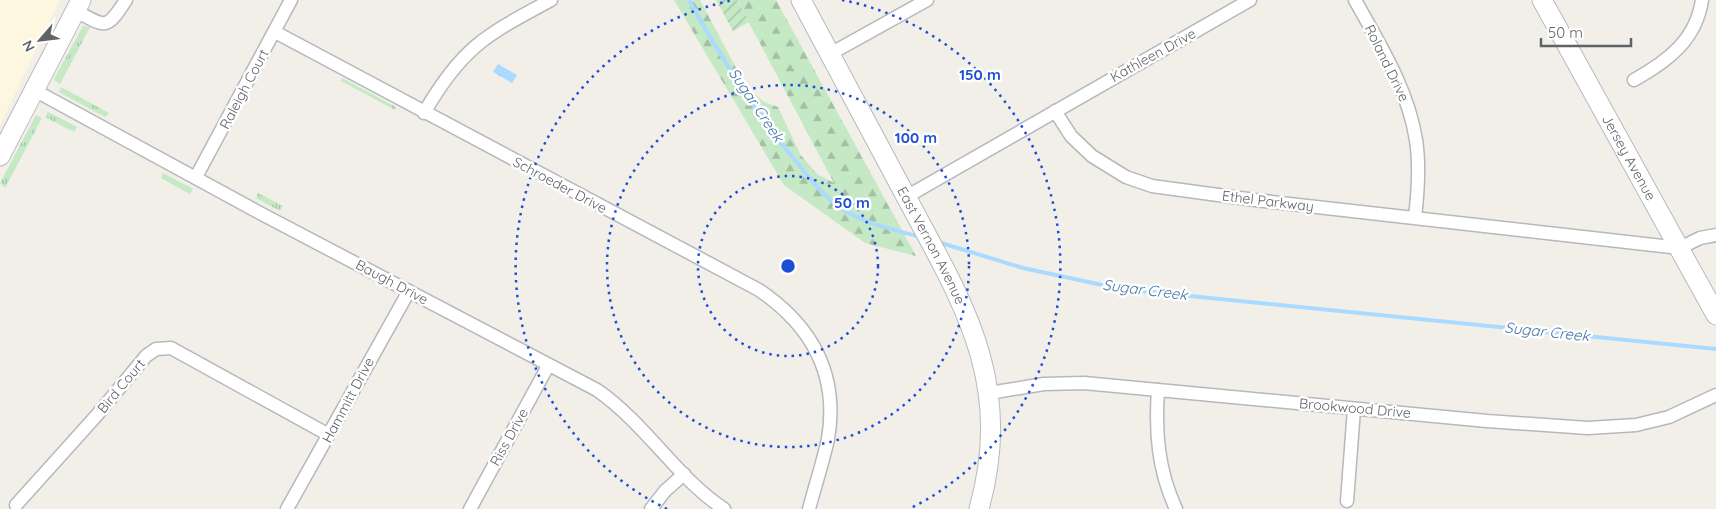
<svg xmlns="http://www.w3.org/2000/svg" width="1716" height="509" font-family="Quicksand,sans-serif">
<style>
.commercial{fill:#fef7e0}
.grass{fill:url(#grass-tufts)}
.forest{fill:url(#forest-firs)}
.garden{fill:url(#garden-furrows)}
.water{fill:url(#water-ripples)}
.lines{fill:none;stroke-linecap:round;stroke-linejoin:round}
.stream{stroke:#aadaff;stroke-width:4}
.street-casing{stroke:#b5b8bc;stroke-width:15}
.secondary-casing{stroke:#b6babf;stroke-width:21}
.street{stroke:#fff;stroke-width:12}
.secondary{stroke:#fff;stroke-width:19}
.ring{fill:none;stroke:#1d4ed8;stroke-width:2.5;stroke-dasharray:2.5 5}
.labels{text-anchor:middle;stroke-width:5;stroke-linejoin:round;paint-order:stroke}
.street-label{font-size:14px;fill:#5f6368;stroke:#fff}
.water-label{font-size:15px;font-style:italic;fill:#4174aa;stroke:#fff}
.centre{fill:#1d4ed8;stroke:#fff;stroke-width:2.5}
.ring-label{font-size:15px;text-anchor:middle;font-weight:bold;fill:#1d4ed8;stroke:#fff;stroke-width:5;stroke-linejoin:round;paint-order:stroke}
</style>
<defs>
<pattern id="grass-tufts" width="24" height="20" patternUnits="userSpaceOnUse" patternTransform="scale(1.25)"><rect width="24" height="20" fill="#c5e8c5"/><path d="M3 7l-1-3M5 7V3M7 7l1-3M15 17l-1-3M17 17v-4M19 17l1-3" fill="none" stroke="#a3c0a4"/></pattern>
<pattern id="forest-firs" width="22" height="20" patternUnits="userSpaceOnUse" patternTransform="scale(1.25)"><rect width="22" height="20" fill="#c5e8c5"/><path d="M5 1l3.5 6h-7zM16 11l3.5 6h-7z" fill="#a3c0a4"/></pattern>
<pattern id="garden-furrows" width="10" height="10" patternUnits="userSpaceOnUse" patternTransform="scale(1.25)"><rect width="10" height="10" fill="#c5e8c5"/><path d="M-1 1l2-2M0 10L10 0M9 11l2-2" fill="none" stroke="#a3c0a4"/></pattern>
<pattern id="water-ripples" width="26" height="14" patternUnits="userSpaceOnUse" patternTransform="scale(1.25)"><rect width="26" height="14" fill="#aadaff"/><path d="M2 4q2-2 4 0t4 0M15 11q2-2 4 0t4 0" fill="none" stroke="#8eb4d2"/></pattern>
</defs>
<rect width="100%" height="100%" fill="#f1efe8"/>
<path class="commercial" d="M 0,0 L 60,0 L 0,125 Z"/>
<g class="grass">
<path d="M 83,26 L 90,27 L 60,84 L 54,80 L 55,77 Z"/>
<path d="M 342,78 L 396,107 L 395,110 L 341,81 Z"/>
<path d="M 61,87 L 109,113 L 105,117 L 59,92 Z"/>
<path d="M 48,112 L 77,127 L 74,132 L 45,117 Z"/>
<path d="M 36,115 L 42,118 L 5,188 L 0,183 Z"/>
<path d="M 163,173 L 193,189 L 190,194 L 161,178 Z"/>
<path d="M 258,193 L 283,206 L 280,211 L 256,198 Z"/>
</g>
<path class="forest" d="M 674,0 L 700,0 L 745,85 L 764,102 L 778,107 L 800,154 L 817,174 L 834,183 L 737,0 L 776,0 L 916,256 L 865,243 L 784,185 Z"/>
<path class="garden" d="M 716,0 L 737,0 L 749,22 L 733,31 Z"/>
<path class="water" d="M 498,64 L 517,75 L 512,83 L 493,72 Z"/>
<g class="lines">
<g class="stream">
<path d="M 689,0 C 721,58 756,114 799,165 C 812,181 826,199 844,210 C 866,224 895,230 920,237"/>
<path d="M 938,242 L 1023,268 L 1121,289 L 1716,349"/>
</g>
<defs>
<g id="street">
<path d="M 1355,0 C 1380,45 1408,89 1416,140 C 1420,166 1418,192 1415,217"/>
<path d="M 76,11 C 106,27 106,31 126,0"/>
<path d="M 275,32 L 759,290 C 812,326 839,374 828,439 C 823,462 815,486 809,509"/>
<path d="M 830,54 L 927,0"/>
<path d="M 1634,80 C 1668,61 1696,40 1702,0"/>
<path d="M 34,90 L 258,212 L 597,390 C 646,424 676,477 724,509"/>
<path d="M 1055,111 L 1071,136 L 1092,156 L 1126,177 L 1152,186 L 1255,200 L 1680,248 L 1700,238 L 1716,235"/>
<path d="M 424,113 C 462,47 486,35 551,0"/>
<path d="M 196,177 L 291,0"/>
<path d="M 906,197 L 1250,0"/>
<path d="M 1158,390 C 1155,432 1158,470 1176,509"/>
<path d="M 989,393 L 1044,384 L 1084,383 L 1487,421 L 1588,428 L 1636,425 L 1669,417 L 1716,395"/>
<path d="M 1347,501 L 1354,409"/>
<path d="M 16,505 L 97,415 L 146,356 L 156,349 L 171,348 L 329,435"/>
<path d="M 287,509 L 409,291"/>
<path d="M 470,509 L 548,366"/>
<path d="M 651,509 L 665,491 L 684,474"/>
</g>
<g id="secondary">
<path id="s1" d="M 801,0 C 835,64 869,127 903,191 C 961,300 1015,379 979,509"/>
<path id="s2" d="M 1542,0 L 1716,315"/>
<path d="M 0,156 L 81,0"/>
</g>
</defs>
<use href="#street" class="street-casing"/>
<use href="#secondary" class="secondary-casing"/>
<use href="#street" class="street"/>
<use href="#secondary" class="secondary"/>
</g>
<g class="ring">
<circle cx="788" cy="266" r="90"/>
<circle cx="788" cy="266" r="181"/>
<path d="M667 509A271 271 0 0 1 734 0M842 0A271 271 0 0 1 909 509"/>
</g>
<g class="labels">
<g class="street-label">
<text transform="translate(1153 55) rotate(-29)" y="5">Kathleen Drive</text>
<text transform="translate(1387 63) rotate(64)" y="5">Roland Drive</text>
<text transform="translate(244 89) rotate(-62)" y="5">Raleigh Court</text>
<text dy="5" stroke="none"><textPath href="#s2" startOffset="180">Jersey Avenue</textPath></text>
<text transform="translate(560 185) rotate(28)" y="5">Schroeder Drive</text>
<text transform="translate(1268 201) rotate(7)" y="5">Ethel Parkway</text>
<text dy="5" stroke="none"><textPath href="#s1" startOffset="278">East Vernon Avenue</textPath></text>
<text transform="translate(392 282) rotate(28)" y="5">Baugh Drive</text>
<text transform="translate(121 386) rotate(-50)" y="5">Bird Court</text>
<text transform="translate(348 400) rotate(-62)" y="5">Hammitt Drive</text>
<text transform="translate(1355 408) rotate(5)" y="5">Brookwood Drive</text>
<text transform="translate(509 437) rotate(-61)" y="5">Riss Drive</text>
</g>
<g class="water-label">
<text transform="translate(756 105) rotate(56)" y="5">Sugar Creek</text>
<text transform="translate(1145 290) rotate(7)" y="5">Sugar Creek</text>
<text transform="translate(1547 332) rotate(6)" y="5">Sugar Creek</text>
</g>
</g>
<circle cx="788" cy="266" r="8" class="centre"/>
<g class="ring-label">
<text x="980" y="80">150 m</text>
<text x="916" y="143">100 m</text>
<text x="852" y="208">50 m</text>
</g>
<g transform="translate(40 40) rotate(242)" stroke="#ffffff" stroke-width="4" paint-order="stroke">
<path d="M0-4L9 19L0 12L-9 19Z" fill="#5f6368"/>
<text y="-8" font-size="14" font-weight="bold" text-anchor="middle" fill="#5f6368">N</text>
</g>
<path d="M1541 38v8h90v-8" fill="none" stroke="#5f6368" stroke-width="2.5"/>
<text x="1548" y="38" font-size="15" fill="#5f6368" stroke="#ffffff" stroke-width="4" paint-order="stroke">50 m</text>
</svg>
